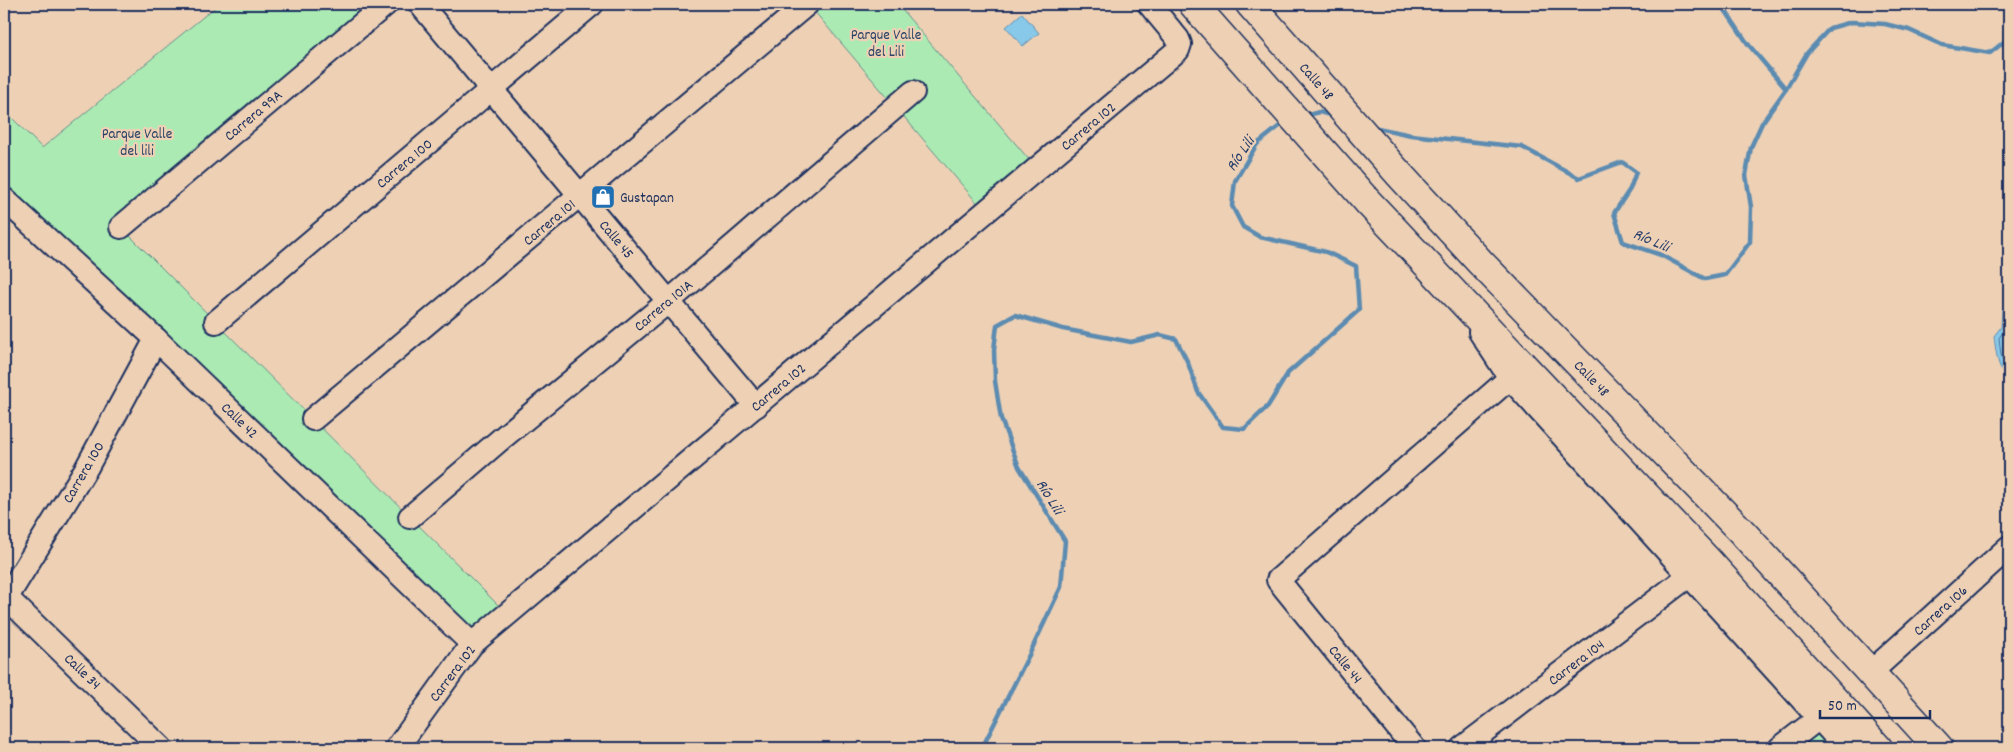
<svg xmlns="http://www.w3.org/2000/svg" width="2013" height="752" font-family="Dekko,sans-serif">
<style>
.green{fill:#abebb3;stroke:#638d88}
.water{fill:#88c8e8;stroke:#5c8bb1}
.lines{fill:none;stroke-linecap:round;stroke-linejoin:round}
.shore{stroke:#476c95;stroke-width:1}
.stream{stroke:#5c8bb1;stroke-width:4.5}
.minor-casing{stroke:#1b2f5e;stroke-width:26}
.major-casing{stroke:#1b2f5e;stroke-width:31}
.minor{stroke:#eed1b5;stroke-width:22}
.major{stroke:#eed1b5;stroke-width:28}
.labels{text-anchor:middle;stroke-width:4.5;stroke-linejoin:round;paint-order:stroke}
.park-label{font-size:15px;fill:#294266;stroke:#eed1b5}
.street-label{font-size:15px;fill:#1b2f5e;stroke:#eed1b5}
.poi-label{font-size:15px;fill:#1b2f5e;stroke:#eed1b5;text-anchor:start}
.water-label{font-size:16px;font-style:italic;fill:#263e6c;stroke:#eed1b5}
</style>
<rect width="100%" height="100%" fill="#eed1b5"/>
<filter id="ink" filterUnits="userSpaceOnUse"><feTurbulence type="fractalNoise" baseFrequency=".02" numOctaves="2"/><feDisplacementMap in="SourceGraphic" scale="10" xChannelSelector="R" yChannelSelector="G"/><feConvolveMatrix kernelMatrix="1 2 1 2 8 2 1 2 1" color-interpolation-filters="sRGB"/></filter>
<g filter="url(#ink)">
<g class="green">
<path d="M 219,4 L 386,4 L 121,227 L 507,614 L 472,644 L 4,199 L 4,110 L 42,148 Z"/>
<path d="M 808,4 L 897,4 L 1037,169 L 985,212 Z"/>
<path d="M 1819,718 L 1846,748 L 1780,748 Z"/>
</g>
<g class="water">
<path d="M 1022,13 L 1039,33 L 1023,46 L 1006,27 Z"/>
<path d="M 2009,304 L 2009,383 C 1998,370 1996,353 1994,336 L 2001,327 L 2002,309 Z"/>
</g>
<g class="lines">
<path class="shore" d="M 2009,310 L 2007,313 L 2005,329 L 1999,338 L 2001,355 L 2009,376"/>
<g class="stream">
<path d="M 1721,4 L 1748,44 L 1786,89"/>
<path d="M 1305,116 L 1319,112 L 1334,116"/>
<path d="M 1373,127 L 1411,135 L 1522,147 L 1579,178 L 1622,162 L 1636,172 L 1630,189 L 1614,213 L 1623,242 L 1661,255 L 1705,279 L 1725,275 L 1750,242 L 1751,207 L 1746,175 L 1751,147 L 1762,123 L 1786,89 L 1807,53 L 1830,28 L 1852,22 L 1885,24 L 1909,30 L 1942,45 L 1990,53 L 2009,38"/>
<path d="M 982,748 L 1030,653 L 1061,587 L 1065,541 L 1019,467 L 1001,419 L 995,381 L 994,350 L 997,325 L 1015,315 L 1063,329 L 1131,342 L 1160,335 L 1176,339 L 1188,363 L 1198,392 L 1223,427 L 1244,429 L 1268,406 L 1288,373 L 1359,310 L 1356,266 L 1326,252 L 1260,237 L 1243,227 L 1232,206 L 1235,181 L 1257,144 L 1286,121"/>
</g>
<defs>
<g id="minor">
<path d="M 420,4 L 756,406"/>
<path d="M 4,199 L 156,339 L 472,644"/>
<path d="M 121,227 L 386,4"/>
<path d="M 216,322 L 592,4"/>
<path d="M 1480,332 L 1510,378 L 1846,748"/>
<path d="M 313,419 L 807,4"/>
<path d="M 410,517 L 501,439 L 669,301 L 913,92"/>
<path d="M 4,595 L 161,748"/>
<path d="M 4,602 L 87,467 L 156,339"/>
<path d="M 1871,672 L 2009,547"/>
<path d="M 397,748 L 472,644 L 1178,50 L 1180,44 L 1178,39 L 1149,4"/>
<path d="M 1414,748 L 1278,580 L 1510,378"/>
<path d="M 1462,748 L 1690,575"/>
<path d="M 1780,748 L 1819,718"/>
</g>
<g id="major">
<path d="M 1193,4 L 1367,201 L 1708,561 L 1878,748"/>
<path d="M 1250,4 L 1399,174 L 1480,262 L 1743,533 L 1939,748"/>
</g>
</defs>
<use href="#minor" class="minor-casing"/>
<use href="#major" class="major-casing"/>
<use href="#minor" class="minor"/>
<use href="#major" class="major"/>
</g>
</g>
<defs>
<symbol id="shop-square" viewBox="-11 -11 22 22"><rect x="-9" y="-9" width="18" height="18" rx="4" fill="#1f6fb2" stroke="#eed1b5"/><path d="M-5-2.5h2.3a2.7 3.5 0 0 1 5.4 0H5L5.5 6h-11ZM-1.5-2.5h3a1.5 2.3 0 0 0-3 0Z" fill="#fff"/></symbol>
</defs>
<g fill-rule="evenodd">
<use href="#shop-square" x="589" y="183" width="28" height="28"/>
</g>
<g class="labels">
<g class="park-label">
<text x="886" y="39">Parque Valle<tspan x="886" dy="17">del Lili</tspan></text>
<text x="137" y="138">Parque Valle<tspan x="137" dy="17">del lili</tspan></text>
</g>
<g class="street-label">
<text transform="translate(1317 81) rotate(49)" y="5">Calle 48</text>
<text transform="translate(253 115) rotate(-40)" y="5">Carrera 99A</text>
<text transform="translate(1088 126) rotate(-40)" y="5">Carrera 102</text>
<text transform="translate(404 163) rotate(-40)" y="5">Carrera 100</text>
<text transform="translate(549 222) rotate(-40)" y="5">Carrera 101</text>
<text transform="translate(617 239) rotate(50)" y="5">Calle 45</text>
<text transform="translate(663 305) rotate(-40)" y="5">Carrera 101A</text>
<text transform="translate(1592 378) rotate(46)" y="5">Calle 48</text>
<text transform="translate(778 387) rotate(-40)" y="5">Carrera 102</text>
<text transform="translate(240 420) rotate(44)" y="5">Calle 42</text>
<text transform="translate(83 472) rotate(-60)" y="5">Carrera 100</text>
<text transform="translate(1940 610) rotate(-42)" y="5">Carrera 106</text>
<text transform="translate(1576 662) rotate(-37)" y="5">Carrera 104</text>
<text transform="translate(1346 664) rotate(51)" y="5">Calle 44</text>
<text transform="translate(83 671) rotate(44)" y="5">Calle 34</text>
<text transform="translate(452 673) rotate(-53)" y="5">Carrera 102</text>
</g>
<g class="poi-label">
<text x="620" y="202">Gustapan</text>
</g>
<g class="water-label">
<text transform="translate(1239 153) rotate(-56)" y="6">Río Lili</text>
<text transform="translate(1652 239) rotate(23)" y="6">Río Lili</text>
<text transform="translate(1051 496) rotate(58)" y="6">Río Lili</text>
</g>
</g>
<rect width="2013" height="752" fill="none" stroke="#eed1b5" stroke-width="20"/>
<rect x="10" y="10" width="1993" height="732" fill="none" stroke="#1b2f5e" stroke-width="2" filter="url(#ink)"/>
<path d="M1820 710v8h110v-8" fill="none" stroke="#1b2f5e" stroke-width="2.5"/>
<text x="1828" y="710" font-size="15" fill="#1b2f5e" stroke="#eed1b5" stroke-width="4" paint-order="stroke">50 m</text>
</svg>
